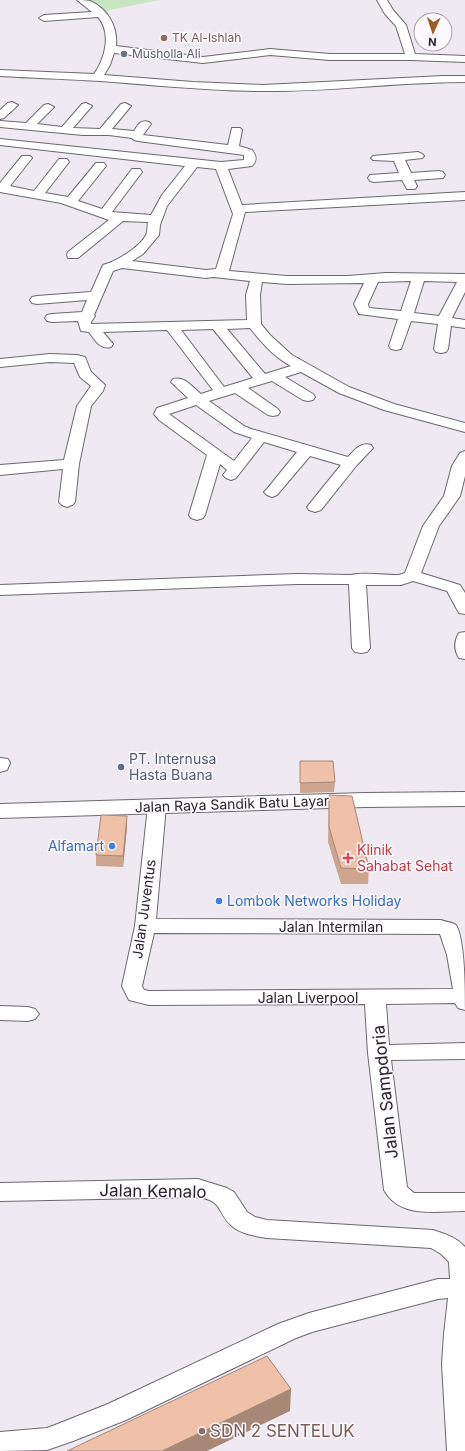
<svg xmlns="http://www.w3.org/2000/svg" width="465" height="1451" font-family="Inter,sans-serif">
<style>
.green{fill:#c7e4c3}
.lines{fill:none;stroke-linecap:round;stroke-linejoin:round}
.minor-casing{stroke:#6d686f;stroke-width:2}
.secondary-casing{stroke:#6d686f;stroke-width:2}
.minor{fill:#fff;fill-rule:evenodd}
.secondary{fill:#fff;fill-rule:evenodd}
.wall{fill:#cea690}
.shaded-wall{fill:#a78776}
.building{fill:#efc1a8;stroke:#a78776}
.education-dot{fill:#8d6e63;stroke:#fcf8fe;stroke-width:1.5}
.worship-dot{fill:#6b7280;stroke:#fcf8fe;stroke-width:1.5}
.service-dot{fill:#5c6f8a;stroke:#fcf8fe;stroke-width:1.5}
.shop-dot{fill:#3f7fe0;stroke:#fcf8fe;stroke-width:1.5}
.health-dot{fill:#e0444e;stroke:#fcf8fe;stroke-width:1.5}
.labels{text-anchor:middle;stroke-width:3;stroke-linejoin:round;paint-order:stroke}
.far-education-label{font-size:12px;fill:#785e54;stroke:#fcf8fe;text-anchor:start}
.far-worship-label{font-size:12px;fill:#5b616d;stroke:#fcf8fe;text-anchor:start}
.service-label{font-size:14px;fill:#4e5e75;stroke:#fcf8fe;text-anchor:start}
.street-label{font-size:14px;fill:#282629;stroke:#fcf8fe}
.shop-label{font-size:14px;fill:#366cbe;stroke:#fcf8fe;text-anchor:end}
.health-label{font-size:14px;fill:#be3a42;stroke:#fcf8fe;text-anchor:start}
.near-street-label{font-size:17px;fill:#282629;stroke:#fcf8fe}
.near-education-label{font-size:17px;fill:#785e54;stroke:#fcf8fe;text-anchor:start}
</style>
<rect width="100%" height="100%" fill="#efeaf2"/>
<path class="green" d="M 88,0 L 159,0 L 105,11 Z"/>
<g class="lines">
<defs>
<g id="minor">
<path d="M 77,0 C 81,0 86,0 90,1 C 108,9 118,27 116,46 L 203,57 L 270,49 L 330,54 L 405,54 L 396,26 L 385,14 L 377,0 L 387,0 L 393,10 L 406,25 L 415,54 L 465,56 L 465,62 L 411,60 L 330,60 L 270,55 L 203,63 L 114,53 L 110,65 L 104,75 L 193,82 L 263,85 L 443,76 L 465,76 L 465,82 C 397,82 330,92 263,91 C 208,91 154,85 100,81 C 66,79 33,78 0,76 L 0,70 L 94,74 C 105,59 112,33 98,17 L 44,21 L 39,18 L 44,15 L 92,12 Z"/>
<path d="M 12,102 L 18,105 L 4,118 L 0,119 L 0,110 L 8,103 Z"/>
<path d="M 86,103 L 92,106 L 73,128 L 100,129 L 121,104 L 125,103 L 131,106 L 112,129 L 134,131 C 138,125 141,119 149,122 L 151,124 L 143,135 L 228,145 L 232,128 L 240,128 L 242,130 L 239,146 L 252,150 C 256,155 258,160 252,166 L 228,169 L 242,205 L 465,192 L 465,200 L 245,212 L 229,271 L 287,276 L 348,276 L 386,273 L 465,274 L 465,292 L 452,318 L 465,320 L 465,328 L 451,326 L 448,349 L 446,352 L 441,353 L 436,352 L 434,349 L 438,324 L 411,321 L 401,349 L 396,350 L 391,349 L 389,346 L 398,319 L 359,314 L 354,304 L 364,283 L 287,284 L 262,282 L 260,295 L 261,324 L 270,335 L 292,355 L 349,387 L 394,404 L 465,423 L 465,432 L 384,410 L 339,393 L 301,372 L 285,377 L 313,394 L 315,397 L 313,400 L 308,401 L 303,400 L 272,381 L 248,388 L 278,409 L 280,412 L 278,415 L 273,416 L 268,415 L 235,393 L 209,401 L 244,426 L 251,429 L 348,457 C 355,450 360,442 371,445 L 373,448 L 356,466 L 321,510 L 315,512 L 309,510 L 307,507 L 341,465 L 310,456 L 277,495 L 272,497 L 267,495 L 264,492 L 267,489 L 297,452 L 264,442 L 236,478 L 231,480 L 226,478 L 223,475 L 227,470 L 220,464 L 205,515 L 203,518 L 197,520 L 191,518 L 189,515 L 207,455 L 159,420 L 154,414 L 157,408 L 188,398 L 171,382 L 173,379 C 185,376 192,387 201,394 L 213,390 L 167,330 L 103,332 L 113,344 L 111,347 C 100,350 95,340 89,332 L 81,331 L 78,321 L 52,322 L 47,321 L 45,318 L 47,315 L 52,314 L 82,312 L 87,300 L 37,304 L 32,303 L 30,300 L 32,297 L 37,296 L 91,292 L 103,265 C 117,261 139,248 146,235 C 148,232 147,226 148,222 L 123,221 L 78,258 L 68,258 L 67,255 L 68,252 L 109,220 L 61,203 L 0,192 L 0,183 L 22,156 L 30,156 L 32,158 L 10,186 L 34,191 L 59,159 L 67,159 L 69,162 L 45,193 L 68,197 L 96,163 L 104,163 L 106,166 L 78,201 L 102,209 L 132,169 L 140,169 L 142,172 L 112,212 L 151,215 L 162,195 L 185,166 L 0,145 L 0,139 L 221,162 L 244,160 L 244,155 L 138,141 L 134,140 L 132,138 L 109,135 L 83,135 L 0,127 L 0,121 L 26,123 L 44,105 L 48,104 L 54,107 L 37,124 L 62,127 L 82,104 ZM 197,167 L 216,169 L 233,214 L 216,269 L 206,270 L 132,261 L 143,254 L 159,235 L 160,225 L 167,206 ZM 122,268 L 206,278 L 213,277 L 250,281 L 246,295 L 247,320 L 91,324 L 91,322 L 95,316 L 94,315 L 113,271 ZM 411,281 L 401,311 L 369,308 L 368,304 L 378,282 ZM 424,281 L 457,282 L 439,316 L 414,313 ZM 250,328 C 262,343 274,357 291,366 L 265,374 L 227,329 ZM 213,329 L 253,378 L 224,387 L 181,330 ZM 196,405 L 234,432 L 252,438 L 234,461 L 169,414 Z"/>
<path d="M 418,152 L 422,154 L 424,156 L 422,158 L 405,160 L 411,173 L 439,171 L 443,172 L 445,175 L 443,178 L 414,180 L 417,186 L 415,189 L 407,189 L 402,180 L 374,182 L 370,181 L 368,178 L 370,175 L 399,173 L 394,161 L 373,160 L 371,158 L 373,156 Z"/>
<path d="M 50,354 L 77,355 L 85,357 L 91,372 L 105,385 L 103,391 L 91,406 L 79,464 L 75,502 L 72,505 L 67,507 L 62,505 L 59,502 L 63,469 L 0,475 L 0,465 L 64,460 L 77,406 L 91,386 L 80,377 L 74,363 L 50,362 L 0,367 L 0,359 Z"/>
<path d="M 465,451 L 465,476 L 460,496 L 439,526 L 421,573 L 460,585 L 465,593 L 465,614 L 459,613 L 447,591 L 413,581 L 401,585 L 366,585 L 370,648 L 367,652 L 361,653 L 355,652 L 352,648 L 349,584 L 297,584 L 0,595 L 0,585 L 297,574 L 351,575 C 360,572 388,575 399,575 L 405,573 L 423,526 L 444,496 L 452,466 L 460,453 Z"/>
<path d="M 465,632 L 465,659 L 459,658 C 454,650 454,641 459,633 Z"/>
<path d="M 0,758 L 8,759 L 10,763 L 7,770 L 0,772 Z"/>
<path d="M 157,800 L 164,802 L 166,806 L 156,919 L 441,920 C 445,922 452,922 456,925 C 465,940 465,989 465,1010 L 458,1008 L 455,1003 L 386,1004 L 389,1045 L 465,1043 L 465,1059 L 391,1060 L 407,1187 L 414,1193 L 465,1193 L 465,1211 C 437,1211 400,1219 384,1190 L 368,1053 L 365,1004 L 149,1005 L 129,1000 L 122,986 L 135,926 L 148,806 L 150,802 ZM 154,933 L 440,934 L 447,955 L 453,989 L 149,991 L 144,990 L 142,986 Z"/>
<path d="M 0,1006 L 28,1007 L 35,1009 L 39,1014 L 35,1019 L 28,1021 L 0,1020 Z"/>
<path d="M 198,1179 L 227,1188 L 234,1192 L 247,1212 L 255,1217 L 267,1220 L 433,1230 C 445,1234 456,1237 465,1247 L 465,1451 L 447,1451 L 442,1364 L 444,1334 L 448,1298 L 438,1299 L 312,1332 L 296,1338 L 126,1420 L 73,1441 L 47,1450 L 0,1451 L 0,1432 L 47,1428 L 55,1425 L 108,1404 L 278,1324 L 309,1313 L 438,1279 L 450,1279 L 449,1262 L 441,1254 L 431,1248 L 267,1238 C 255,1236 241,1234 232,1226 C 216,1212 224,1201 198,1197 L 0,1201 L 0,1183 Z"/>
</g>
<path id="secondary" d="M 465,792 L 465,806 L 365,807 L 0,818 L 0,804 L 365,793 Z"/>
</defs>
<use href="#minor" class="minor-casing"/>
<use href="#secondary" class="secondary-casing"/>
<use href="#minor" class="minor"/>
<use href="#secondary" class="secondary"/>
</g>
<g class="wall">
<path d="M 300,761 L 335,782 L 334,792 L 300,793 Z"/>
<path d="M 329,795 L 369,869 L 368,884 L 341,884 L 328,842 Z"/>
<path d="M 127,816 L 127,827 L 123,867 L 96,866 L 96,855 Z"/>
</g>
<g class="shaded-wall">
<path d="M 127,816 L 127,827 L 123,867 L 123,856 Z"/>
<path d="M 291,1389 L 290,1411 L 207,1451 L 162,1451 Z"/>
</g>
<g class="building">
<path d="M 300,761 L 333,761 L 335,782 L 300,783 Z"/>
<path d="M 329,795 L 352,796 L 369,869 L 341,868 L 329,827 Z"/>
<path d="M 101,815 L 127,816 L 123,856 L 96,855 Z"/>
<path d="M 267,1356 L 291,1389 L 162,1451 L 67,1451 Z"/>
</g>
<g class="education-dot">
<circle cx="164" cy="38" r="4"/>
<circle cx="202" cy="1431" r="4"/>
</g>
<circle class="worship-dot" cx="124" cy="54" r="4"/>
<circle class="service-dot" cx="121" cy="767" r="4"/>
<g class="shop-dot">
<circle cx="112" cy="846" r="4"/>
<circle cx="219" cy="901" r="4"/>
</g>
<path class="health-dot" d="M346 852h4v4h4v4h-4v4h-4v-4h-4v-4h4z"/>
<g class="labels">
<g class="far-education-label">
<text x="172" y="42">TK Al-Ishlah</text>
</g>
<g class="far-worship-label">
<text x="132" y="58">Musholla Ali</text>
</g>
<g class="service-label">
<text x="129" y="764">PT. Internusa<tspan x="129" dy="16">Hasta Buana</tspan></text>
</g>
<g class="street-label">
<text transform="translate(232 804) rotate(-2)" y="5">Jalan Raya Sandik Batu Layar</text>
<text transform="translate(144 909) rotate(-82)" y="5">Jalan Juventus</text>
<text x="331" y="932">Jalan Intermilan</text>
<text x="308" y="1003">Jalan Liverpool</text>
</g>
<g class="shop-label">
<text x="104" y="851">Alfamart</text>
<text x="227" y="906" text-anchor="start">Lombok Networks Holiday</text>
</g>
<g class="health-label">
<text x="357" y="855">Klinik<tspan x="357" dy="16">Sahabat Sehat</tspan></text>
</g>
<g class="near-street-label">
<text transform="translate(385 1092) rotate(-96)" y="6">Jalan Sampdoria</text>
<text transform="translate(153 1191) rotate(1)" y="6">Jalan Kemalo</text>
</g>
<g class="near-education-label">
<text x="210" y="1437">SDN 2 SENTELUK</text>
</g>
</g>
<g transform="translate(433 32) rotate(183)"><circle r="19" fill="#fcf8fe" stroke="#a7a4a9"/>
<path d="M0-3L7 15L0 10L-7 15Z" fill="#9c5e23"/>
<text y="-6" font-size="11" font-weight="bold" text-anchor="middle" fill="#282629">N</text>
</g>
</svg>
